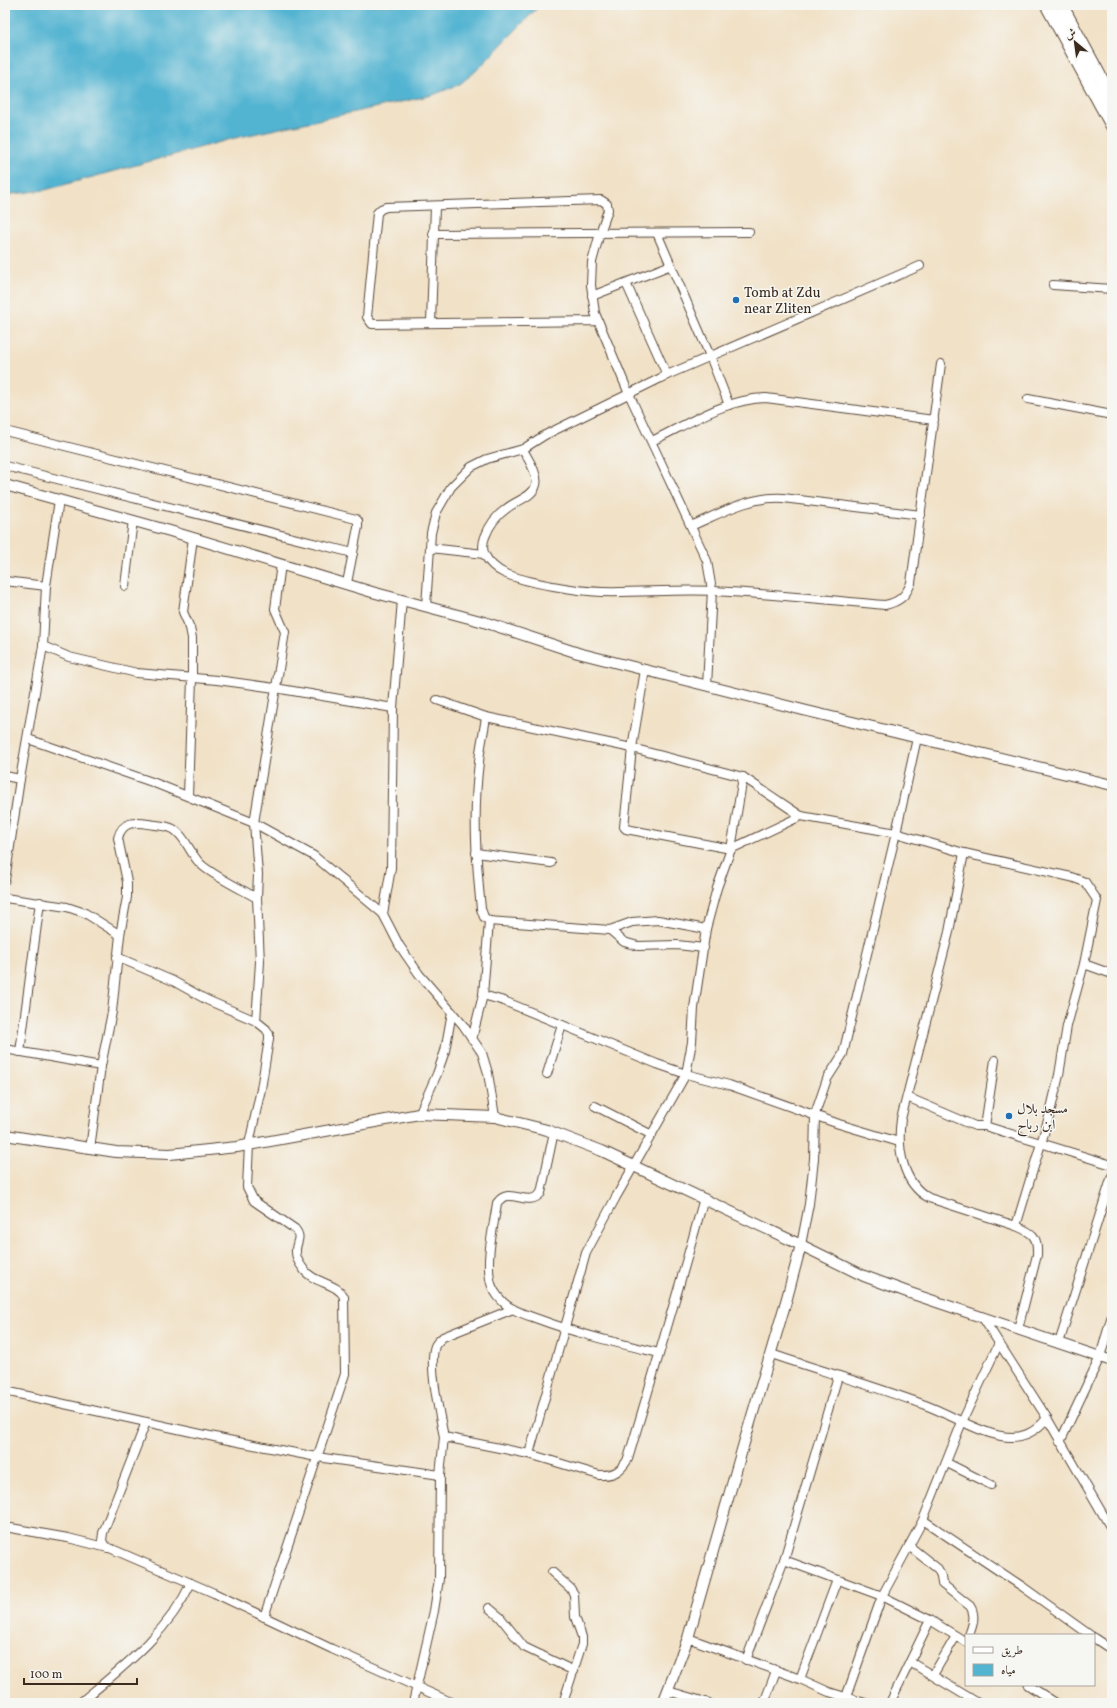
<svg xmlns="http://www.w3.org/2000/svg" width="1117" height="1708" font-family="Vollkorn,Amiri,serif">
<style>
.water{fill:#52b4d1;stroke:#466f78}
.lines{fill:none;stroke-linecap:round;stroke-linejoin:round}
.minor-casing{stroke:#564537;stroke-width:10}
.tertiary-casing{stroke:#564537;stroke-width:12}
.primary-casing{stroke:#564537;stroke-width:15}
.minor{stroke:#fff;stroke-width:8}
.tertiary{stroke:#fff;stroke-width:10}
.primary{stroke:#fff;stroke-width:13}
.poi-dot{fill:#1f6fb2;stroke:#f6f6f2;stroke-width:1.5}
.labels{text-anchor:middle;stroke-width:3;stroke-linejoin:round;paint-order:stroke}
.poi-label{font-size:14px;fill:#3b2a1e;stroke:#f6f6f2;text-anchor:start}
</style>
<rect width="100%" height="100%" fill="#f6f6f2"/>
<filter id="ink" filterUnits="userSpaceOnUse"><feTurbulence type="fractalNoise" baseFrequency=".025" numOctaves="2"/><feDisplacementMap in="SourceGraphic" scale="8" xChannelSelector="R" yChannelSelector="G"/><feConvolveMatrix kernelMatrix="1 2 1 2 8 2 1 2 1" color-interpolation-filters="sRGB"/></filter>
<filter id="wash" filterUnits="userSpaceOnUse"><feTurbulence type="fractalNoise" baseFrequency=".012" numOctaves="4" result="noise"/><feDisplacementMap in="SourceGraphic" scale="16" xChannelSelector="R" yChannelSelector="G"/><feGaussianBlur stdDeviation="0.9" result="paint"/><feColorMatrix in="noise" values="0 0 0 0 0 0 0 0 0 0 0 0 0 0 0 0 0 1.4 0 .05"/><feComposite in="paint" operator="in"/></filter>
<g filter="url(#wash)">
<rect width="100%" height="100%" fill="#f1e1c6"/>
<path class="water" d="M 5,5 L 540,5 L 477,70 L 460,84 L 433,95 L 235,138 L 45,190 L 5,195 Z"/>
</g>
<g filter="url(#ink)">
<g class="lines">
<defs>
<g id="minor">
<path d="M 657,233 L 710,356 L 729,405"/>
<path d="M 433,234 L 749,232"/>
<path d="M 626,283 L 667,375"/>
<path d="M 1053,285 L 1112,289"/>
<path d="M 592,296 L 671,265"/>
<path d="M 598,321 L 372,324 L 367,317 L 377,213 L 381,209 L 386,207 L 601,200 L 607,204 L 608,210 L 600,233 L 592,262 L 591,285 L 595,313 L 629,394 L 707,561 L 712,590 L 707,686"/>
<path d="M 431,323 L 435,206"/>
<path d="M 1028,399 L 1112,415"/>
<path d="M 5,431 L 356,519 L 358,521 L 358,527 L 347,583"/>
<path d="M 652,441 C 688,424 725,399 766,398 L 934,420"/>
<path d="M 523,449 C 527,458 539,474 536,485 C 533,497 515,501 506,509 C 496,516 489,526 485,537 C 483,542 482,550 485,555 C 488,562 497,570 504,573 C 527,583 577,591 602,592 C 639,593 676,589 714,591 C 771,594 828,600 885,605 C 899,602 906,596 911,583 L 941,364"/>
<path d="M 5,466 L 353,553"/>
<path d="M 691,526 C 721,513 750,496 783,498 L 921,515"/>
<path d="M 430,548 L 484,554"/>
<path d="M 5,581 L 46,586"/>
<path d="M 125,586 L 133,520"/>
<path d="M 402,600 L 393,708 L 391,868 L 383,914 L 399,945 L 419,974 L 463,1025 L 482,1053 L 488,1073 L 495,1117"/>
<path d="M 426,606 L 431,533 L 436,513 L 451,487 L 471,467 L 487,459 L 523,449 L 545,435 L 667,375 L 920,266"/>
<path d="M 43,646 L 69,657 L 137,673 L 217,680 L 275,688 L 393,708"/>
<path d="M 645,670 L 632,748 L 624,827 L 626,829 L 731,849 L 801,816"/>
<path d="M 437,700 L 486,717 L 632,748 L 743,777"/>
<path d="M 486,717 C 484,732 480,747 479,762 C 473,811 476,860 481,909 L 484,917 L 489,921 L 610,930 L 632,922 L 658,920 L 706,929"/>
<path d="M 28,739 L 152,782 L 254,823 L 314,856 L 383,914"/>
<path d="M 5,776 L 20,779"/>
<path d="M 188,796 L 192,678 L 192,638 L 190,628 L 183,612 L 193,538"/>
<path d="M 476,853 L 551,863"/>
<path d="M 964,853 L 1071,877 L 1085,882 L 1097,900 L 1084,964 L 1067,1026 L 1059,1075 L 1049,1117 L 1016,1226"/>
<path d="M 5,880 L 20,779 L 43,646 L 46,586 L 59,500"/>
<path d="M 5,898 L 67,907 L 85,913 L 120,935"/>
<path d="M 610,930 L 624,942 L 638,946 L 677,945 L 704,948"/>
<path d="M 117,957 L 173,981 L 207,1000 L 256,1021 L 266,1029 L 269,1034 L 269,1039 L 261,1089 L 249,1144 L 247,1187 L 254,1201 L 295,1229 C 303,1239 295,1242 296,1252 C 296,1257 299,1263 302,1267 C 312,1284 337,1282 344,1297 L 345,1374 L 264,1617"/>
<path d="M 1084,964 L 1112,974"/>
<path d="M 483,995 L 489,921"/>
<path d="M 256,1021 L 260,962 L 257,898 L 258,874 L 254,823 L 285,632 L 275,609 L 281,564"/>
<path d="M 472,1039 L 483,995 L 504,1001 L 657,1064 L 686,1074 L 729,1085 L 839,1124 L 899,1142"/>
<path d="M 5,1049 L 101,1066"/>
<path d="M 20,1052 L 40,902"/>
<path d="M 547,1074 L 562,1025"/>
<path d="M 907,1097 L 975,1126 L 985,1126 L 1112,1165"/>
<path d="M 595,1106 L 652,1135"/>
<path d="M 419,1114 L 437,1074 L 445,1051 L 452,1012"/>
<path d="M 985,1126 L 995,1060"/>
<path d="M 554,1132 L 541,1193 C 527,1209 510,1185 497,1203 C 494,1225 486,1256 490,1279 C 491,1287 497,1296 503,1302 C 512,1311 527,1315 538,1319 C 578,1334 618,1343 659,1353"/>
<path d="M 90,1149 L 101,1066 L 112,1012 L 120,935 L 127,897 L 127,882 L 118,838 C 123,818 139,823 156,825 C 162,826 171,826 176,831 C 188,840 191,858 204,867 C 220,879 239,888 257,898"/>
<path d="M 801,1245 L 809,1204 L 814,1159 L 815,1114 L 827,1079 L 843,1054 L 896,833 L 917,738"/>
<path d="M 983,1318 L 1047,1418 L 1112,1530"/>
<path d="M 1059,1343 L 1112,1176"/>
<path d="M 771,1354 C 822,1371 874,1386 925,1405 C 950,1414 975,1431 1001,1436 C 1021,1440 1035,1433 1047,1418"/>
<path d="M 5,1391 L 228,1440 L 317,1457 L 440,1475"/>
<path d="M 146,1422 L 103,1533 L 102,1541 L 105,1546 L 214,1593 L 332,1649 L 453,1703"/>
<path d="M 444,1437 C 440,1416 428,1365 435,1346 C 436,1343 440,1340 443,1337 L 513,1309"/>
<path d="M 1060,1442 L 1100,1357 L 1112,1315"/>
<path d="M 529,1454 L 586,1253 L 616,1197 L 686,1074 L 692,1042 L 694,1008 L 706,929 L 717,888 L 731,849 L 743,777 L 801,816 L 896,833 L 964,853 L 949,932 L 901,1119 C 897,1148 902,1183 929,1198 L 1016,1226 C 1033,1233 1038,1236 1037,1255 L 1018,1329"/>
<path d="M 947,1463 L 991,1485"/>
<path d="M 923,1520 L 1023,1587 L 1090,1635"/>
<path d="M 5,1527 L 68,1538 L 108,1548"/>
<path d="M 909,1546 L 938,1569 L 941,1576 L 942,1584 L 970,1606 C 976,1615 973,1625 969,1635"/>
<path d="M 784,1560 L 882,1596 L 930,1620 L 966,1642"/>
<path d="M 552,1572 L 570,1588 L 574,1594 L 575,1617 L 582,1637 L 582,1644 L 563,1703"/>
<path d="M 489,1608 L 500,1617 L 524,1647 L 574,1671"/>
<path d="M 688,1638 L 800,1679 L 829,1692 L 865,1703"/>
<path d="M 1094,1638 L 1112,1650"/>
<path d="M 746,1660 L 784,1560 L 838,1376"/>
<path d="M 910,1662 L 978,1703"/>
<path d="M 933,1675 L 956,1636"/>
<path d="M 800,1679 L 837,1580"/>
<path d="M 1028,1685 L 1056,1703"/>
<path d="M 668,1691 L 709,1703"/>
<path d="M 846,1697 L 882,1596 L 923,1520 L 962,1422 L 999,1343"/>
<path d="M 82,1701 C 123,1667 168,1633 191,1583"/>
<path d="M 413,1703 L 434,1611 L 439,1579 L 440,1475 L 444,1437 L 529,1454 L 599,1475 C 613,1476 621,1471 628,1459 C 654,1372 680,1285 704,1198"/>
<path d="M 764,1703 L 776,1671"/>
<path d="M 890,1703 L 930,1620"/>
</g>
<g id="tertiary">
<path d="M 5,485 L 170,531 L 372,592 L 484,622 L 578,653 L 803,710 L 1112,785"/>
<path d="M 5,1135 L 116,1152 L 170,1154 L 237,1147 L 419,1114 L 495,1117 L 547,1130 L 602,1151 L 801,1245 L 787,1298 L 744,1443 L 688,1638 L 663,1703"/>
<path d="M 801,1245 L 864,1276 L 910,1293 L 1112,1361"/>
</g>
<g id="primary">
<path d="M 1047,5 L 1112,125"/>
<path d="M 1061,5 L 1112,99"/>
</g>
</defs>
<use href="#minor" class="minor-casing"/>
<use href="#tertiary" class="tertiary-casing"/>
<use href="#primary" class="primary-casing"/>
<use href="#minor" class="minor"/>
<use href="#tertiary" class="tertiary"/>
<use href="#primary" class="primary"/>
</g>
</g>
<g class="poi-dot">
<circle cx="736" cy="300" r="4"/>
<circle cx="1009" cy="1116" r="4"/>
</g>
<g class="labels">
<g class="poi-label">
<text x="744" y="297">Tomb at Zdu<tspan x="744" dy="16">near Zliten</tspan></text>
<text x="1017" y="1113">مسجد بلال<tspan x="1017" dy="16">ابن رباح</tspan></text>
</g>
</g>
<rect width="1117" height="1708" fill="none" stroke="#f6f6f2" stroke-width="20"/>
<rect x="965" y="1634" width="130" height="52" fill="#f6f6f2" stroke="#aba49d"/>
<rect x="973" y="1647" width="20" height="6" fill="#ffffff" stroke="#aba49d"/>
<text x="1001" y="1654" font-size="12" fill="#3b2a1e">طريق</text>
<rect x="973" y="1664" width="20" height="12" fill="#52b4d1" stroke="#aba49d"/>
<text x="1001" y="1674" font-size="12" fill="#3b2a1e">مياه</text>
<g transform="translate(1075 42) rotate(331)" stroke="#f6f6f2" stroke-width="3" paint-order="stroke">
<path d="M0-3L7 15L0 10L-7 15Z" fill="#3b2a1e"/>
<text y="-6" font-size="11" font-weight="bold" text-anchor="middle" fill="#3b2a1e">ش</text>
</g>
<path d="M24 1678v6h113v-6" fill="none" stroke="#3b2a1e" stroke-width="2"/>
<text x="30" y="1678" font-size="12" fill="#3b2a1e" stroke="#f6f6f2" stroke-width="3" paint-order="stroke">100 m</text>
</svg>
